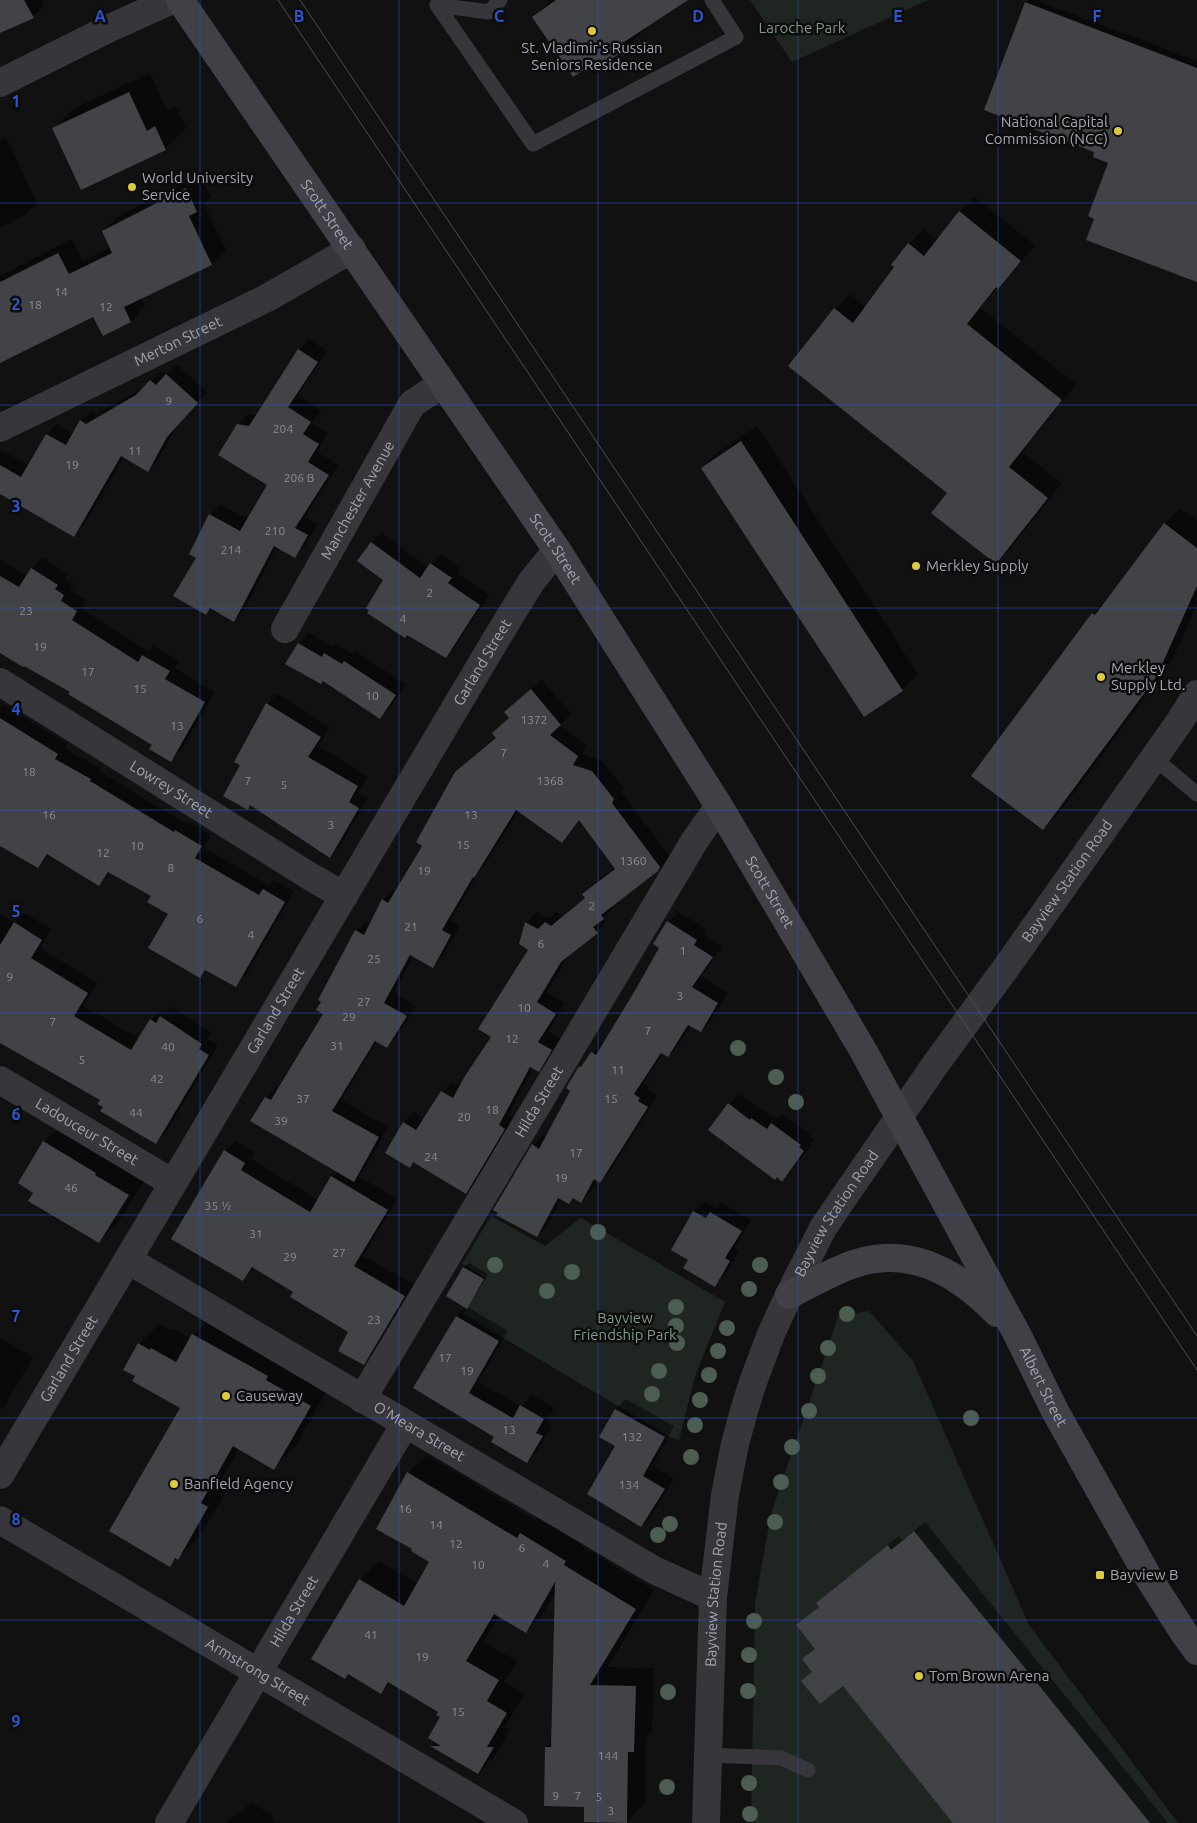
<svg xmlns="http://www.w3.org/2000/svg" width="1197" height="1823" font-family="Ubuntu,sans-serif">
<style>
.green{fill:#1f2622}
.shadow{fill:#0007}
.building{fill:#424347}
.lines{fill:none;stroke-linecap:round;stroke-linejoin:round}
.service{stroke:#37373b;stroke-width:15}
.minor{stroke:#37373b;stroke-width:28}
.tertiary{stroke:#37373b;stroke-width:28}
.secondary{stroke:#404046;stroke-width:28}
.tram{stroke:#4d4d53;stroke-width:1}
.tree{fill:#4c5d51}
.grid{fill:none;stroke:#2a57d4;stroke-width:1;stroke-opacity:0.55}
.poi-dot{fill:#dec93c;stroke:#0c0c0d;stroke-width:2}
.labels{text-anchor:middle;stroke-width:5;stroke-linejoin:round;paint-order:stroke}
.number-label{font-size:12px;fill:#8b8c96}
.park-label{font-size:15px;fill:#7c9b84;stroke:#0c0c0d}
.poi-label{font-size:15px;fill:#a3a5b1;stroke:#0c0c0d;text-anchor:start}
.street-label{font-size:15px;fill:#a3a5b1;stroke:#0c0c0d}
.grid-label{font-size:16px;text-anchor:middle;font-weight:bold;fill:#2a57d4;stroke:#0c0c0d;stroke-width:5;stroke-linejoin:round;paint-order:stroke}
</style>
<rect width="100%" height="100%" fill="#111112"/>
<g class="green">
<path d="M 750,0 L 928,0 L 792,62 Z"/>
<path d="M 491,1216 L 545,1246 L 581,1218 L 725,1302 L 695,1376 L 679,1440 L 672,1438 L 463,1314 L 486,1278 L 462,1264 Z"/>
<path d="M 869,1311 L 913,1361 L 1029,1625 L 1178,1823 L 751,1823 L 755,1603 L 771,1514 L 838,1317 Z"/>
</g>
<g class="shadow">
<path d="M 0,0 L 42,0 L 43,7 L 33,17 L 0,32 Z"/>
<path d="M 547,0 L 685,0 L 650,24 L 625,49 L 604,63 L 600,57 L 534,17 L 549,2 Z"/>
<path d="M 1029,0 L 1035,0 L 1197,61 L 1197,280 L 1095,218 L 1109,162 L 1096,152 L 1026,3 Z"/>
<path d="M 150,73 L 167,111 L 176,107 L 186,128 L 165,149 L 53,129 L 74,108 Z"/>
<path d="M 6,137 L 37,203 L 24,216 L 0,227 L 0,140 Z"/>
<path d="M 200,175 L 211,197 L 204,204 L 226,250 L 211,264 L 141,298 L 145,306 L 131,321 L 103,334 L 94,315 L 0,362 L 0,276 L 72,239 L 83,261 L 111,247 L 103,231 L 117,217 Z"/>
<path d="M 974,197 L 1035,245 L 1013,272 L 998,287 L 980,308 L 1076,384 L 1022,452 L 1062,483 L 1011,548 L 996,563 L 949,492 L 790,365 L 835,309 L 850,294 L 866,307 L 895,266 L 893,264 L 909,244 L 924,229 L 938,240 L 960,211 Z"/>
<path d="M 309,339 L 327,351 L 297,396 L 321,411 L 312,423 L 328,433 L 317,452 L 338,465 L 305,517 L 317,524 L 305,546 L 294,556 L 277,546 L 244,610 L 234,620 L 212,608 L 206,613 L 198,557 L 210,515 L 220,505 L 248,519 L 268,485 L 238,425 L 248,414 L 257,415 L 299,349 Z"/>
<path d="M 177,365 L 207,392 L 177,425 L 158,460 L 148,470 L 124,457 L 84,525 L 74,535 L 0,492 L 0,449 L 29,466 L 47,434 L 57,424 L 74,434 L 81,421 L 91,411 L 97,414 L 146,386 L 161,371 L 166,375 Z"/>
<path d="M 757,426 L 918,674 L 902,690 L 702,468 L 718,452 Z"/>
<path d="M 1180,508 L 1197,521 L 1197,604 L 1173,659 L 1059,813 L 1043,829 L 1093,614 L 1108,598 L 1164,524 Z"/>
<path d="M 381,533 L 428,567 L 441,554 L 460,568 L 457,573 L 489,595 L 455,647 L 446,657 L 384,580 L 372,543 Z"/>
<path d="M 42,558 L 68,574 L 65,579 L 74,584 L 70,591 L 86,600 L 81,609 L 148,651 L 153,646 L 179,661 L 174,668 L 215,692 L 181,750 L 170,760 L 153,745 L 71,691 L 0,652 L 0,560 L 28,576 L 32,568 Z"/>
<path d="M 309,633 L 332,647 L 335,643 L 353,654 L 355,651 L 406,684 L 390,707 L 380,717 L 323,680 L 287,664 L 299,643 Z"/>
<path d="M 542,680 L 571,714 L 560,725 L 587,746 L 582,754 L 602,761 L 624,788 L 621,792 L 670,857 L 657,871 L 612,906 L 613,908 L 603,918 L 607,922 L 569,955 L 547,992 L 565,1003 L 548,1031 L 561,1039 L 549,1060 L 538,1070 L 533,1067 L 508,1115 L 514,1118 L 476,1182 L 466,1192 L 414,1162 L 410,1166 L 386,1152 L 404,1122 L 414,1112 L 424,1119 L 442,1092 L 452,1082 L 461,1087 L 493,1037 L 529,949 L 520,944 L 527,922 L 537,912 L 549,919 L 556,912 L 562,916 L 586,897 L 583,894 L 593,884 L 616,867 L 581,819 L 562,841 L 519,810 L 484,866 L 479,871 L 451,920 L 460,925 L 443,956 L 433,966 L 413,956 L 394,992 L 416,1006 L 397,1037 L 387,1047 L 377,1041 L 341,1100 L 388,1127 L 364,1170 L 358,1176 L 397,1199 L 363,1256 L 415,1285 L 374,1353 L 364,1363 L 350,1332 L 295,1291 L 255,1267 L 243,1279 L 225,1151 L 235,1141 L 255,1152 L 251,1159 L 318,1200 L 332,1177 L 338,1171 L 266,1098 L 276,1087 L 279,1089 L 324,1014 L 356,931 L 366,921 L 371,924 L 383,900 L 393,890 L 396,891 L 510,718 L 516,702 Z"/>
<path d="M 277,694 L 330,727 L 318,746 L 368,776 L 358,792 L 368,798 L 340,846 L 330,856 L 251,805 L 247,808 L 267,704 Z"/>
<path d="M 4,705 L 67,744 L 64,748 L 100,769 L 99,771 L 185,823 L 186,821 L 211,835 L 204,847 L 268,885 L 274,880 L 294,891 L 246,975 L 236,985 L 207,969 L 199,977 L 170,913 L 152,895 L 110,872 L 99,885 L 49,854 L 38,867 L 0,826 L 0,708 Z"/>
<path d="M 679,912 L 706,929 L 703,934 L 722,946 L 701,977 L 728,992 L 711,1020 L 701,1031 L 691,1025 L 678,1046 L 668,1056 L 663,1053 L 643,1083 L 649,1087 L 647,1090 L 657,1096 L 610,1171 L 600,1181 L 597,1180 L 591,1191 L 580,1201 L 574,1198 L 569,1203 L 562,1198 L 547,1225 L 537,1235 L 533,1145 L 543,1135 L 547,1137 L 572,1090 L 580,1067 L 603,1042 L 604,1043 L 660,948 L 655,944 L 668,922 Z"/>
<path d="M 0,913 L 15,923 L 25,913 L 51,929 L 40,948 L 97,983 L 83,1006 L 140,1039 L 151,1020 L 161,1010 L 165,1012 L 171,1007 L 212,1033 L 208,1038 L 218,1045 L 166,1132 L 156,1142 L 104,1107 L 101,1100 L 0,1022 Z"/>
<path d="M 739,1094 L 761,1110 L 763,1109 L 777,1119 L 782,1114 L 810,1134 L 809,1136 L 814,1140 L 792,1170 L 782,1180 L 729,1104 Z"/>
<path d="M 64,1122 L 148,1175 L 119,1221 L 99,1241 L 35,1192 L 44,1142 Z"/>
<path d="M 705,1201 L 716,1208 L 721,1202 L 751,1220 L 734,1248 L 739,1250 L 725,1275 L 714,1285 L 689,1260 L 672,1250 L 694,1211 Z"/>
<path d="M 469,1263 L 488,1274 L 468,1307 L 508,1331 L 478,1382 L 521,1407 L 532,1395 L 554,1408 L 546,1422 L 552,1426 L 537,1451 L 527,1462 L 495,1436 L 414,1387 L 456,1316 L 466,1307 L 464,1267 Z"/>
<path d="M 213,1314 L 330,1386 L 294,1448 L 274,1468 L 239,1448 L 220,1482 L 227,1486 L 224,1495 L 198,1538 L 170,1565 L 181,1408 L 137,1375 L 139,1344 L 159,1324 L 170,1330 L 172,1328 L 190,1339 Z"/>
<path d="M 0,1338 L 33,1357 L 5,1405 L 0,1410 Z"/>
<path d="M 626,1399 L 674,1426 L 653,1465 L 674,1479 L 651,1516 L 640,1526 L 617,1445 L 616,1409 Z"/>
<path d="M 427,1455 L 535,1520 L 539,1515 L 584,1542 L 582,1546 L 654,1590 L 608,1667 L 654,1668 L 652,1732 L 646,1738 L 645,1803 L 626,1822 L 586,1806 L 546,1747 L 553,1741 L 556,1592 L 544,1612 L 526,1631 L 500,1616 L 483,1642 L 517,1661 L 504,1682 L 525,1694 L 504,1728 L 511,1728 L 496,1754 L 478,1773 L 432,1746 L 436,1742 L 441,1717 L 440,1711 L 391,1682 L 381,1692 L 349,1673 L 344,1678 L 313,1658 L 360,1580 L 379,1561 L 418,1584 L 431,1562 L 408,1473 Z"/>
<path d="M 925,1522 L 1168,1823 L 954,1823 L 843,1684 L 803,1681 L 813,1671 L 804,1659 L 816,1648 L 798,1626 L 820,1606 L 818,1603 L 828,1593 L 899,1536 L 902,1540 Z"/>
<path d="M 251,1802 L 273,1816 L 271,1820 L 276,1823 L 226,1823 L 237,1812 L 240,1813 Z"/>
</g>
<g class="building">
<path d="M 0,0 L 24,0 L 34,18 L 0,33 Z"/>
<path d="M 556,0 L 688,0 L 621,44 L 625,50 L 604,64 L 600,59 L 573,77 L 532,17 Z"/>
<path d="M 1025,2 L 1197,68 L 1197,282 L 1086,240 L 1094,219 L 1088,216 L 1108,163 L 1093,157 L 1094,152 L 984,110 Z"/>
<path d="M 129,92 L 147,131 L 155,126 L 166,150 L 81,190 L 52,128 Z"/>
<path d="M 186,188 L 197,212 L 189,216 L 212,265 L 124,307 L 131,322 L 103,336 L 93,317 L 0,363 L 0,282 L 58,253 L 69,274 L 112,253 L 102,231 Z"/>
<path d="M 959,211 L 1021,261 L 998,289 L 996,287 L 967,324 L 1062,400 L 1009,467 L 1048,498 L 996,564 L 931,513 L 947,493 L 788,366 L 834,308 L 853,323 L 894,267 L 891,265 L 908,243 L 924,256 Z"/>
<path d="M 298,349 L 318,362 L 288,407 L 311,422 L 303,434 L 319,444 L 308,462 L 329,475 L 295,528 L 308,535 L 295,558 L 274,546 L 234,622 L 210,608 L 206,615 L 173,596 L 196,558 L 189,554 L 209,514 L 240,531 L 267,485 L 218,455 L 237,424 L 249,426 Z"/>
<path d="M 166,374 L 198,403 L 167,437 L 148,472 L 121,456 L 74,537 L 0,494 L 0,465 L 21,477 L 46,434 L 66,445 L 80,420 L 86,424 L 136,395 L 150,380 L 156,385 Z"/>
<path d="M 741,441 L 903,691 L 864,717 L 701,468 Z"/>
<path d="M 1164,523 L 1197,548 L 1197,586 L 1157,676 L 1043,830 L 971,776 L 1092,613 L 1095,615 Z"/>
<path d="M 371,542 L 420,578 L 430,563 L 452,578 L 448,583 L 480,605 L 446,658 L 407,635 L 405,638 L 367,613 L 369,611 L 366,608 L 383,580 L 357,561 Z"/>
<path d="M 31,568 L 58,585 L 55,589 L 64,595 L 61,601 L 77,611 L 72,620 L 138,662 L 142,655 L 170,671 L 165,679 L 205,702 L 171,762 L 149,749 L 152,745 L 68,694 L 70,692 L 24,666 L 23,667 L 0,653 L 0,576 L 19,587 Z"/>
<path d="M 298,643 L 322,657 L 324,653 L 342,664 L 344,661 L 396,695 L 380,719 L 323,681 L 321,684 L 285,664 Z"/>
<path d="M 531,689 L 561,725 L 550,735 L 578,756 L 573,765 L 592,771 L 614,799 L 612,803 L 660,867 L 658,871 L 601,915 L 604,919 L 593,927 L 598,933 L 561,962 L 537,1002 L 556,1014 L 538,1042 L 552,1050 L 539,1072 L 530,1067 L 499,1125 L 505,1129 L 466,1194 L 413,1162 L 410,1168 L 385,1153 L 403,1122 L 416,1130 L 441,1091 L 453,1098 L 465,1076 L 491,1037 L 478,1029 L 528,950 L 519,944 L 525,922 L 538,929 L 545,922 L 551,926 L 585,898 L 582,894 L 615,869 L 579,820 L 562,843 L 516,810 L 474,878 L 473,877 L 442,930 L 451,935 L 433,968 L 410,955 L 384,1003 L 407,1016 L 387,1048 L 375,1041 L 332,1111 L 379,1137 L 354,1182 L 250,1121 L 265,1097 L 271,1100 L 323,1014 L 316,1010 L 321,1002 L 318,1000 L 355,930 L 364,935 L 382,899 L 388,903 L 422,846 L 416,842 L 455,772 L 496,738 L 492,733 L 509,718 L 504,712 Z"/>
<path d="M 266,703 L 321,737 L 308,757 L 358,786 L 349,802 L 359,808 L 330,858 L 250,805 L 248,810 L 223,796 L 240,765 L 234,762 Z"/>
<path d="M 0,718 L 58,754 L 55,759 L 91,779 L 90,781 L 174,832 L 175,830 L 202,846 L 195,858 L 259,895 L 263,889 L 285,902 L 236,987 L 205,970 L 200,978 L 148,948 L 168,914 L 147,902 L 151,896 L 108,872 L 99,886 L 47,854 L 38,868 L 0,846 Z"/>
<path d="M 667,921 L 697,940 L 694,945 L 713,957 L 692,987 L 718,1003 L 701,1032 L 688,1025 L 668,1057 L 661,1053 L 634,1094 L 640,1098 L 638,1101 L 648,1107 L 600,1183 L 594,1179 L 581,1203 L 573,1198 L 569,1204 L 558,1198 L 537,1237 L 496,1215 L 498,1213 L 493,1210 L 532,1144 L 539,1149 L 570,1091 L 566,1088 L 579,1066 L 581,1067 L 591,1052 L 596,1055 L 637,987 L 659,948 L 653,944 Z"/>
<path d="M 14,922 L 42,940 L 31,958 L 88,993 L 74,1016 L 131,1050 L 150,1019 L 156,1023 L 160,1016 L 202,1044 L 199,1049 L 209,1055 L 156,1144 L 100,1111 L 103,1107 L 97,1104 L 100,1100 L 0,1043 L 0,945 Z"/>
<path d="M 728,1103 L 750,1120 L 751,1118 L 767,1129 L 771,1123 L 801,1145 L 799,1147 L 804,1151 L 782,1182 L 777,1177 L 775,1180 L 708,1130 Z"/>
<path d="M 43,1141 L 96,1173 L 95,1175 L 129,1195 L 99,1243 L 28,1201 L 33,1193 L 18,1183 Z"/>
<path d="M 224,1150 L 245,1163 L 241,1170 L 310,1212 L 331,1176 L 388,1210 L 354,1266 L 405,1296 L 364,1365 L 338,1351 L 348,1332 L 290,1297 L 293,1292 L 252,1267 L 243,1281 L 171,1239 Z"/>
<path d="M 693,1211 L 706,1218 L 710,1212 L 742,1231 L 725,1258 L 730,1261 L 715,1287 L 683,1268 L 688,1260 L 671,1250 Z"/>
<path d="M 463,1267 L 484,1279 L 467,1309 L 446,1296 Z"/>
<path d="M 456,1316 L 499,1341 L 469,1393 L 513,1418 L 520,1405 L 544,1419 L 536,1433 L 543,1436 L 527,1463 L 491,1442 L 494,1437 L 413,1388 Z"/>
<path d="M 192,1334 L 268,1376 L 266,1380 L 311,1406 L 274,1470 L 233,1446 L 201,1503 L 208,1507 L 178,1560 L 175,1558 L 170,1567 L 109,1531 L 180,1408 L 132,1381 L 135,1376 L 123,1370 L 138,1343 L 150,1350 L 151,1348 L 176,1362 Z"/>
<path d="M 615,1409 L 665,1437 L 643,1476 L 665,1489 L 641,1527 L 587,1494 L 615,1446 L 599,1437 Z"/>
<path d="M 407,1472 L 517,1538 L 520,1533 L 566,1561 L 564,1565 L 636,1609 L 590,1685 L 636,1686 L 634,1752 L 628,1752 L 627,1823 L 584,1822 L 584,1807 L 544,1806 L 545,1747 L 551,1747 L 555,1582 L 526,1633 L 494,1614 L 466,1661 L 499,1680 L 487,1701 L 507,1713 L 487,1747 L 494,1747 L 478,1774 L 430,1746 L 441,1746 L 428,1738 L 440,1717 L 436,1715 L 438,1712 L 388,1682 L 381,1694 L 348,1674 L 345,1679 L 311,1659 L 359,1579 L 404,1606 L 429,1562 L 411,1551 L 412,1549 L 376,1529 Z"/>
<path d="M 914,1531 L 961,1589 L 1150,1823 L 953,1823 L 843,1686 L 820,1704 L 801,1681 L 812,1672 L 802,1659 L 815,1649 L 796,1625 L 819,1607 L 816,1603 L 888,1545 L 891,1550 Z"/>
</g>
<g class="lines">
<g class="service">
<path d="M 439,0 L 437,5 L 533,144 L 736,37 L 712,0"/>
<path d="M 437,5 L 489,12 L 500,0"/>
<path d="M 1154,758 L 1197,794"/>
<path d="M 707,1755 L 781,1758 L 808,1770"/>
</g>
<g class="minor">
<path d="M 0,83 L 112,27 L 172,0"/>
<path id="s1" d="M 0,428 L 267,298 L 352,249"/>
<path id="s2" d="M 285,629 L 412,404 L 442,384"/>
<path id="s3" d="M 0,682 L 311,877 L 344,896"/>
<path id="s4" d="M 0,1080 L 173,1183"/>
<path id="s5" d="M 128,1260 L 654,1570 L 713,1597"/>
<path id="s6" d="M 362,1399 L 695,840 L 719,806"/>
<path id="s7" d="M 0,1475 L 495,641 L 531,582 L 557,550"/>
<path id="s8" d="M 0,1520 L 514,1823"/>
<path id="s9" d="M 169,1823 L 405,1424"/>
</g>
<path class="tertiary" id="s10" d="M 706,1823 L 713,1597 L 725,1495 L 735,1444 L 744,1411 L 753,1382 L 771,1334 L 789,1295 L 823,1228 L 842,1200 L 935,1065 L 1008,965 L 1180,721 L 1197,694"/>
<g class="secondary">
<path id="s11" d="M 180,0 L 557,550 L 719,806 L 864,1052 L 1017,1334 L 1055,1411 L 1150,1580 L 1182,1630 L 1197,1651"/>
<path d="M 789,1295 C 809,1285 829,1273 851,1265 C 908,1244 957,1272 997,1313"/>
</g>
<g class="tram">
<path d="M 278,0 L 1197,1370"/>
<path d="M 300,0 L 1197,1336"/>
</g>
</g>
<g class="tree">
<circle cx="738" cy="1048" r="8"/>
<circle cx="776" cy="1077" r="8"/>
<circle cx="796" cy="1102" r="8"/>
<circle cx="598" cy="1232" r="8"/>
<circle cx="495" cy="1265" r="8"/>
<circle cx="760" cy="1265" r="8"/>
<circle cx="572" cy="1272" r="8"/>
<circle cx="749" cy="1289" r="8"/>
<circle cx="547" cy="1291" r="8"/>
<circle cx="676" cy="1307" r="8"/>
<circle cx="847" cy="1314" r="8"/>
<circle cx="676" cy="1326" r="8"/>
<circle cx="727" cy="1328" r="8"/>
<circle cx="677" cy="1343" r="8"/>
<circle cx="828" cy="1348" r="8"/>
<circle cx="718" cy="1351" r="8"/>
<circle cx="659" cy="1371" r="8"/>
<circle cx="709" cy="1375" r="8"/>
<circle cx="818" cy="1376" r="8"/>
<circle cx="652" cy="1394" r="8"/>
<circle cx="700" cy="1400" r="8"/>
<circle cx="809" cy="1411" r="8"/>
<circle cx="971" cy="1418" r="8"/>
<circle cx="695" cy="1425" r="8"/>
<circle cx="792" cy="1447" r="8"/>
<circle cx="691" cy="1457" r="8"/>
<circle cx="781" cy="1482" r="8"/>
<circle cx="775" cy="1522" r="8"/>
<circle cx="670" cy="1524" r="8"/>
<circle cx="658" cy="1535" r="8"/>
<circle cx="754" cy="1621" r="8"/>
<circle cx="749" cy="1655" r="8"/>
<circle cx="748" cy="1691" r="8"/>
<circle cx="668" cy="1692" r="8"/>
<circle cx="749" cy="1783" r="8"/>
<circle cx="667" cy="1787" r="8"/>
<circle cx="750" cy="1814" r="8"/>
</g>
<path class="grid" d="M 200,0 L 200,1823M 399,0 L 399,1823M 598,0 L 598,1823M 798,0 L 798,1823M 998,0 L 998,1823M 0,203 L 1197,203M 0,405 L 1197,405M 0,608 L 1197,608M 0,810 L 1197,810M 0,1013 L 1197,1013M 0,1215 L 1197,1215M 0,1418 L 1197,1418M 0,1620 L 1197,1620"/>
<g class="poi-dot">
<circle cx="592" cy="31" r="5"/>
<circle cx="1118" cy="131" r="5"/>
<circle cx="132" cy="187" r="5"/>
<circle cx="916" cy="566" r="5"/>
<circle cx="1101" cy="677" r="5"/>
<circle cx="226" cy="1396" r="5"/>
<circle cx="174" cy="1484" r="5"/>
<rect x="1095" y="1570" width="10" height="10" rx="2.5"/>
<circle cx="919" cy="1676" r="5"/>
</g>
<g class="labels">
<g class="number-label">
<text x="61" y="296">14</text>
<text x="35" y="309">18</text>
<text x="106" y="311">12</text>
<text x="169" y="405">9</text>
<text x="283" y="433">204</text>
<text x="135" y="455">11</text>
<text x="72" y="469">19</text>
<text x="299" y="482">206 B</text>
<text x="275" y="535">210</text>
<text x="231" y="554">214</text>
<text x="430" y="597">2</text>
<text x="26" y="615">23</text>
<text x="403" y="623">4</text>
<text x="40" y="651">19</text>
<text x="88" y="676">17</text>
<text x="140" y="693">15</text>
<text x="372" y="700">10</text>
<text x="534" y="724">1372</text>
<text x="177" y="730">13</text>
<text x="504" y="757">7</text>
<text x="29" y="776">18</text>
<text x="248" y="785">7</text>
<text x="550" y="785">1368</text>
<text x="284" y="789">5</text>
<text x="49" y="819">16</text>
<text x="471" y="819">13</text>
<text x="331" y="829">3</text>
<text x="463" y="849">15</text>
<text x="137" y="850">10</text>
<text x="103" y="857">12</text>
<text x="633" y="865">1360</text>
<text x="171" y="872">8</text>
<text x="424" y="875">19</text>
<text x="592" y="910">2</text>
<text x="200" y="923">6</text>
<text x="411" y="931">21</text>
<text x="251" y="939">4</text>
<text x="541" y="948">6</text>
<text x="683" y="955">1</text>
<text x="374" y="963">25</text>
<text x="10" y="981">9</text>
<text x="680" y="1000">3</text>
<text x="364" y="1006">27</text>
<text x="524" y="1012">10</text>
<text x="349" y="1021">29</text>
<text x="53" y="1026">7</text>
<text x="648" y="1035">7</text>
<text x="512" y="1043">12</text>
<text x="337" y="1050">31</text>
<text x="168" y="1051">40</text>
<text x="82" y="1064">5</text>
<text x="618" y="1074">11</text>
<text x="157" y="1083">42</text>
<text x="303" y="1103">37</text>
<text x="611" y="1103">15</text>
<text x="492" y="1114">18</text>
<text x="136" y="1117">44</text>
<text x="464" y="1121">20</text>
<text x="281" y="1125">39</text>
<text x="576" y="1157">17</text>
<text x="431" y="1161">24</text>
<text x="561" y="1182">19</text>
<text x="71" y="1192">46</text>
<text x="218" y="1210">35 ½</text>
<text x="256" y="1238">31</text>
<text x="339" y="1257">27</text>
<text x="290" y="1261">29</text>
<text x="374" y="1324">23</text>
<text x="445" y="1362">17</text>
<text x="467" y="1375">19</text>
<text x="509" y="1434">13</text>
<text x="632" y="1441">132</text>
<text x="629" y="1489">134</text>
<text x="405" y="1513">16</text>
<text x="436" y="1529">14</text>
<text x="456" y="1548">12</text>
<text x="522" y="1552">6</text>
<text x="546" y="1568">4</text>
<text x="478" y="1569">10</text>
<text x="371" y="1639">41</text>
<text x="422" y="1661">19</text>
<text x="458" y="1716">15</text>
<text x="608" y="1760">144</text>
<text x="556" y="1800">9</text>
<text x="578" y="1800">7</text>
<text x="599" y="1801">5</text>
<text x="611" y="1815">3</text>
</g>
<g class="park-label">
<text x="802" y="33">Laroche Park</text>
<text x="625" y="1323">Bayview<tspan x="625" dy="17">Friendship Park</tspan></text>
</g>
<g class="poi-label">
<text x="592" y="53" text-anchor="middle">St. Vladimir's Russian<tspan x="592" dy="17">Seniors Residence</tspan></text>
<text x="1108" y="127" text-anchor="end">National Capital<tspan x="1108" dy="17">Commission (NCC)</tspan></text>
<text x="142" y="183">World University<tspan x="142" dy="17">Service</tspan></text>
<text x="926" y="571">Merkley Supply</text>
<text x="1111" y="673">Merkley<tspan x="1111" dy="17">Supply Ltd.</tspan></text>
<text x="236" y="1401">Causeway</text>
<text x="184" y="1489">Banfield Agency</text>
<text x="1110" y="1580">Bayview B</text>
<text x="929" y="1681">Tom Brown Arena</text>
</g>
<g class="street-label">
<text dy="5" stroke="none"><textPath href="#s11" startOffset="260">Scott Street</textPath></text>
<text dy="5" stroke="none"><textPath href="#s1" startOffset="198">Merton Street</textPath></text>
<text dy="5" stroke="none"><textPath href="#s2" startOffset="148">Manchester Avenue</textPath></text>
<text dy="5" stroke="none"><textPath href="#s11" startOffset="665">Scott Street</textPath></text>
<text dy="5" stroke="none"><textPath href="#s7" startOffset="945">Garland Street</textPath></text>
<text dy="5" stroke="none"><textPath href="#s3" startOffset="202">Lowrey Street</textPath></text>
<text dy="5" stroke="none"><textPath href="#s10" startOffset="1039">Bayview Station Road</textPath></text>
<text dy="5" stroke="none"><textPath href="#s11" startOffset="1070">Scott Street</textPath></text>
<text dy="5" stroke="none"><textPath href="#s7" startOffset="540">Garland Street</textPath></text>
<text dy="5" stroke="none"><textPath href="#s6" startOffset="346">Hilda Street</textPath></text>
<text dy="5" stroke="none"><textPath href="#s4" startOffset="101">Ladouceur Street</textPath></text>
<text dy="5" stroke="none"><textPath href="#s10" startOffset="634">Bayview Station Road</textPath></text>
<text dy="5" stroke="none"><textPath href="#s7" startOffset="135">Garland Street</textPath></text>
<text dy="5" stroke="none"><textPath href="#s11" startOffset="1635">Albert Street</textPath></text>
<text dy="5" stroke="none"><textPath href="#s5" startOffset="338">O'Meara Street</textPath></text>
<text dy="5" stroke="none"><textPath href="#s10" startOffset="229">Bayview Station Road</textPath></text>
<text dy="5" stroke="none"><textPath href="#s9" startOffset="246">Hilda Street</textPath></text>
<text dy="5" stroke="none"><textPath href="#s8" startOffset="299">Armstrong Street</textPath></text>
</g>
</g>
<g class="grid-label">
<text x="100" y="22">A</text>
<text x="299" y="22">B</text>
<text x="499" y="22">C</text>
<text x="698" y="22">D</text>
<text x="898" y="22">E</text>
<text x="1097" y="22">F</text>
<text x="16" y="107">1</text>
<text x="16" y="310">2</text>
<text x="16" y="512">3</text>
<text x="16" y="715">4</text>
<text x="16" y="917">5</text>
<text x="16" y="1120">6</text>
<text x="16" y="1322">7</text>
<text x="16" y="1525">8</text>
<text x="16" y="1727">9</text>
</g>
</svg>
